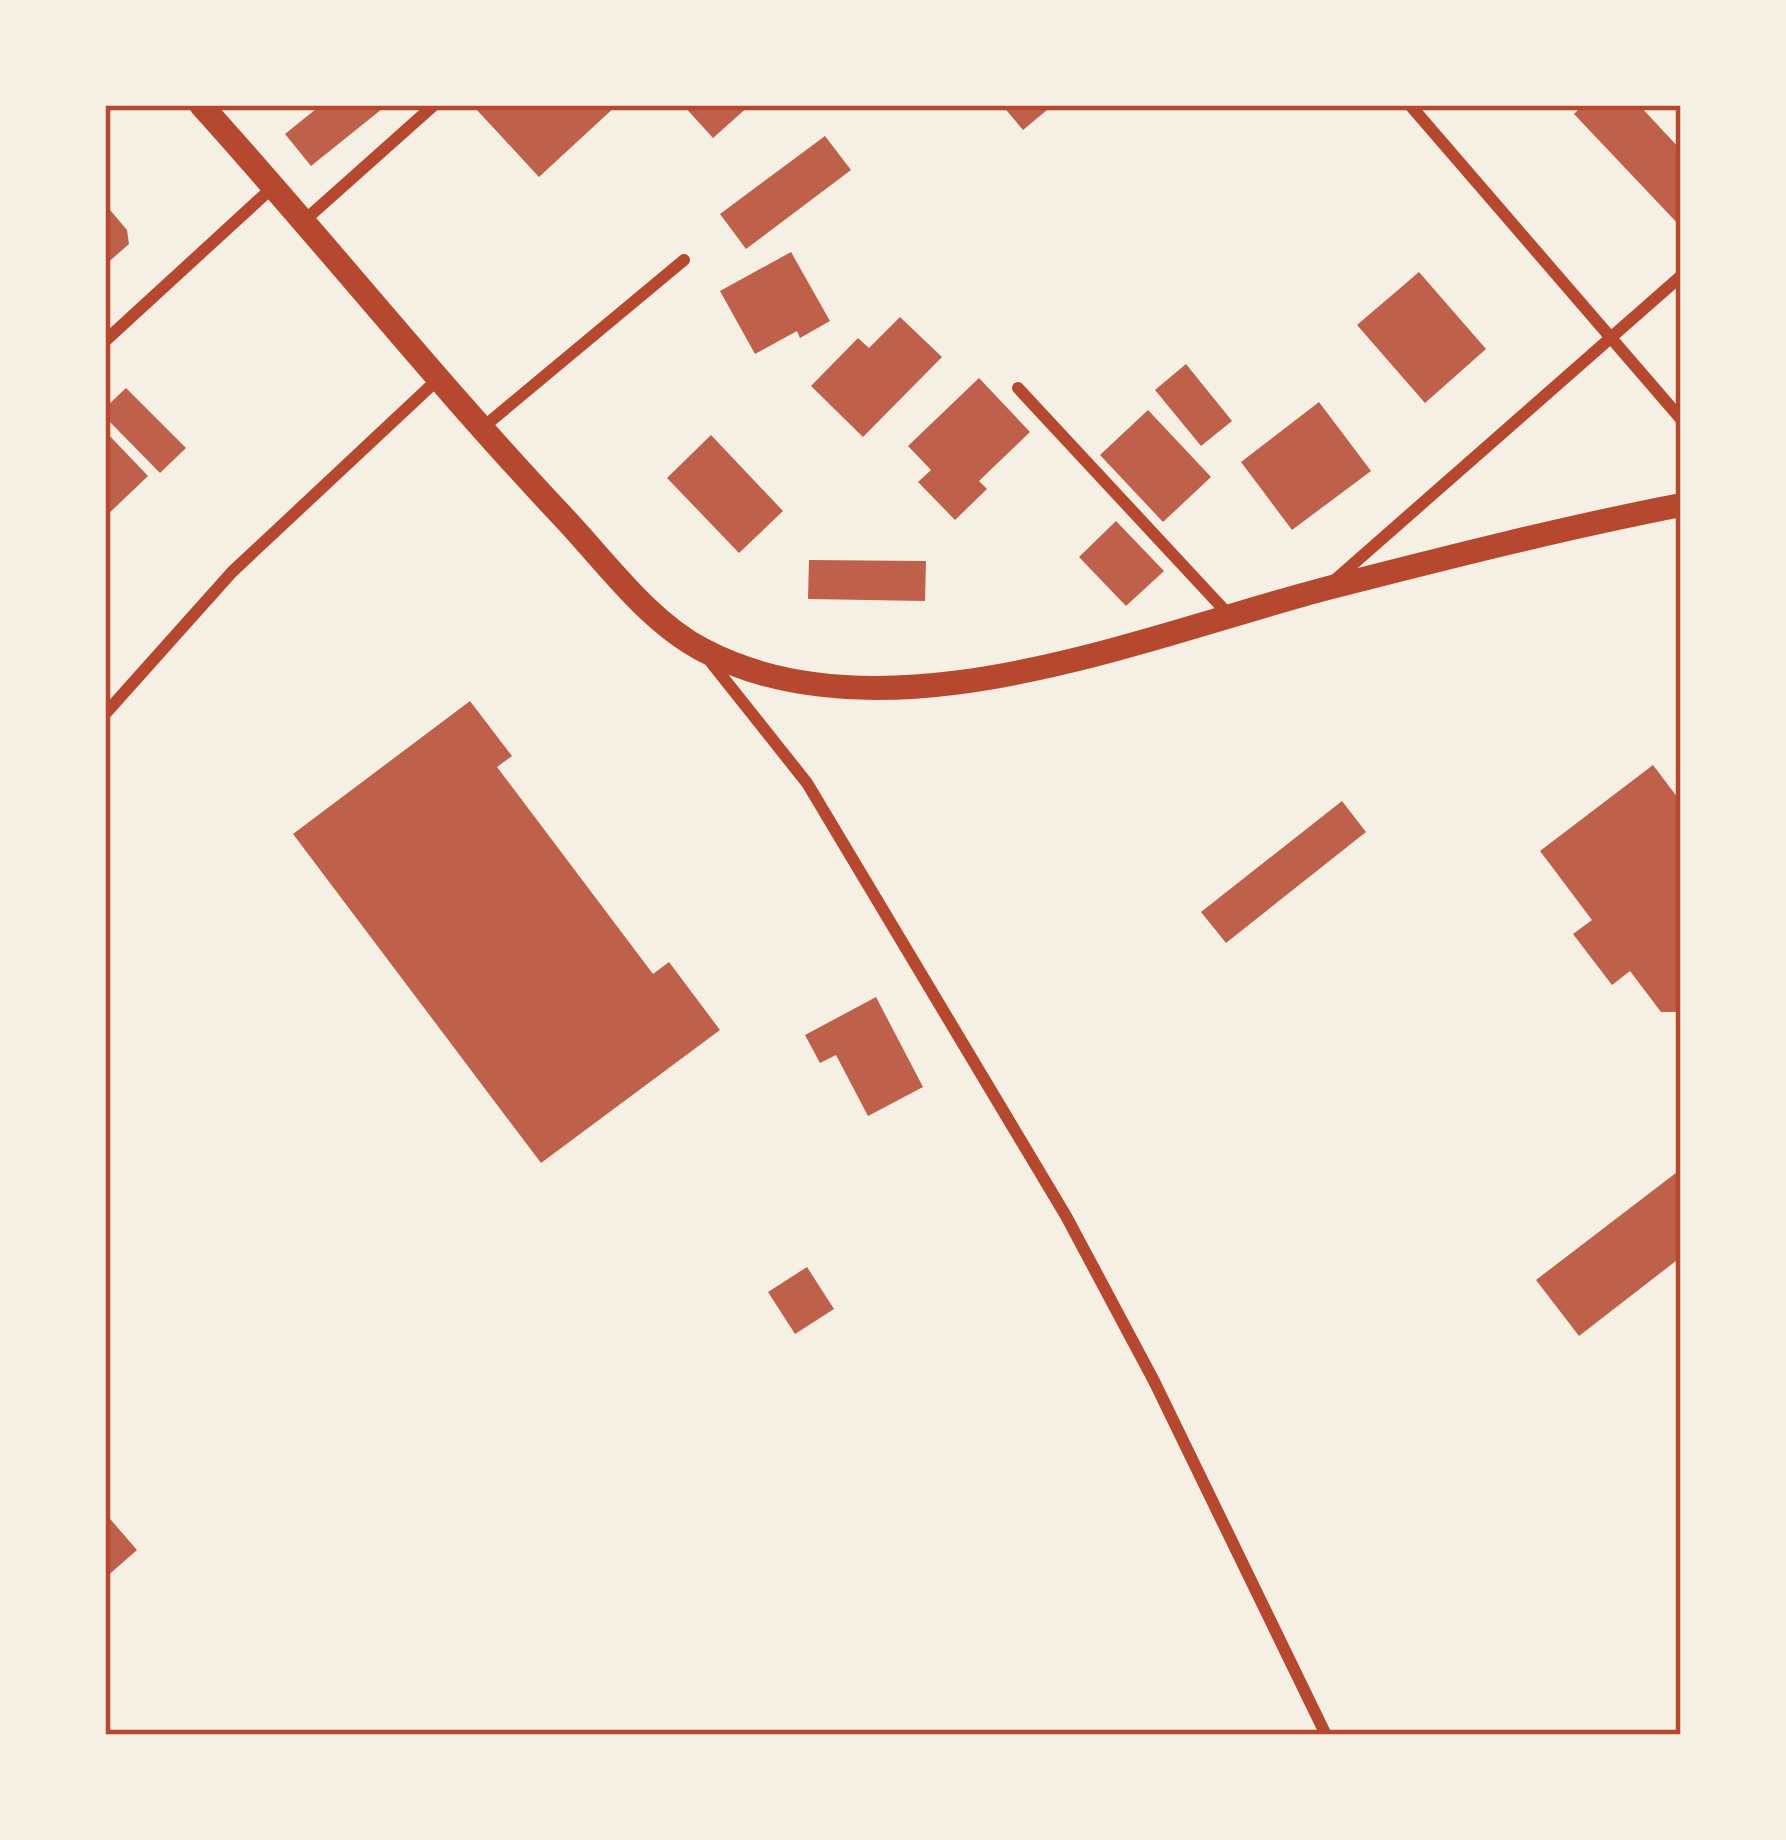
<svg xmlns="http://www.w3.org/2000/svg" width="1786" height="1840" font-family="Arial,sans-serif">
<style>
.building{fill:#bf614a}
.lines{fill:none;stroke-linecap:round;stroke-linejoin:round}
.minor{stroke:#b5482f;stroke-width:12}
.secondary{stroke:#b5482f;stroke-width:24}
.neatline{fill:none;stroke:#b5482f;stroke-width:4.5}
</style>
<rect width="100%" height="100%" fill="#f6efe4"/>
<g class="building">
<path d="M 321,105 L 387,105 L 311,166 L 285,134 Z"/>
<path d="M 480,105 L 617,105 L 539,177 L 476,109 Z"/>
<path d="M 683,105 L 750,105 L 713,138 Z"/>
<path d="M 1002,105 L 1053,105 L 1023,130 Z"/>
<path d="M 1583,105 L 1639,105 L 1681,150 L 1681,227 L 1574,114 Z"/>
<path d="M 825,136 L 851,170 L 746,249 L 720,214 Z"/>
<path d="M 105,204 L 127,230 L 129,244 L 105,265 Z"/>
<path d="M 791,252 L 830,321 L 800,338 L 797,331 L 755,354 L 720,291 Z"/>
<path d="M 1419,272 L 1486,349 L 1425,403 L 1357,325 Z"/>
<path d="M 900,317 L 942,357 L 863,437 L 811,386 L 858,338 L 869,348 Z"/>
<path d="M 1186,364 L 1232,421 L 1201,446 L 1155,390 Z"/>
<path d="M 979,378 L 1030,432 L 979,481 L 987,489 L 955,520 L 918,482 L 931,470 L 908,446 Z"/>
<path d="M 126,388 L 186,448 L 160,473 L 105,417 L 105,408 Z"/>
<path d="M 1319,402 L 1371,471 L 1292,530 L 1241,462 Z"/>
<path d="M 1148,410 L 1211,477 L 1163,522 L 1100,455 Z"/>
<path d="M 105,431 L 148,476 L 105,517 Z"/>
<path d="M 711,435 L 783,511 L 739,553 L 667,478 Z"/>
<path d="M 1116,521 L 1164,571 L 1126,606 L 1079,557 Z"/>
<path d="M 809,560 L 926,561 L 925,601 L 808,599 Z"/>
<path d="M 470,701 L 512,756 L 497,767 L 653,974 L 669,962 L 720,1030 L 541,1163 L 293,834 Z"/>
<path d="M 1653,765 L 1681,802 L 1681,1012 L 1661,1012 L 1630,971 L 1612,985 L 1573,934 L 1592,920 L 1540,851 Z"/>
<path d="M 1342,801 L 1366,832 L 1226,943 L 1201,912 Z"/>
<path d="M 876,997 L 923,1087 L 868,1116 L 836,1055 L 820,1063 L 805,1035 Z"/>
<path d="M 1681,1169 L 1681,1257 L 1579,1336 L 1536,1280 Z"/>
<path d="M 807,1267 L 834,1309 L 795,1334 L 768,1292 Z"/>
<path d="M 105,1513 L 137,1550 L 105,1578 Z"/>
</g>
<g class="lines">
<g class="minor">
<path d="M 1410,105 L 1681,419"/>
<path d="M 305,220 L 434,105"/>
<path d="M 105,341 L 274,186"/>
<path d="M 1018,388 L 1229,615"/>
<path d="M 481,429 L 684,260"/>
<path d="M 1335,580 L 1681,276"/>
<path d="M 706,656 L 807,783 L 1066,1216 L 1154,1381 L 1326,1735"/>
<path d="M 105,714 L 232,572 L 436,381"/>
</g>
<path class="secondary" d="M 201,105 C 325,242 439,386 566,520 C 607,564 649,622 703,650 C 885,746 1145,636 1328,588 C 1445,558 1563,528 1681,505"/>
</g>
<rect width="1786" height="1840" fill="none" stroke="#f6efe4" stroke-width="216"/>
<rect x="108" y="108" width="1570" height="1624" class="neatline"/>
</svg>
